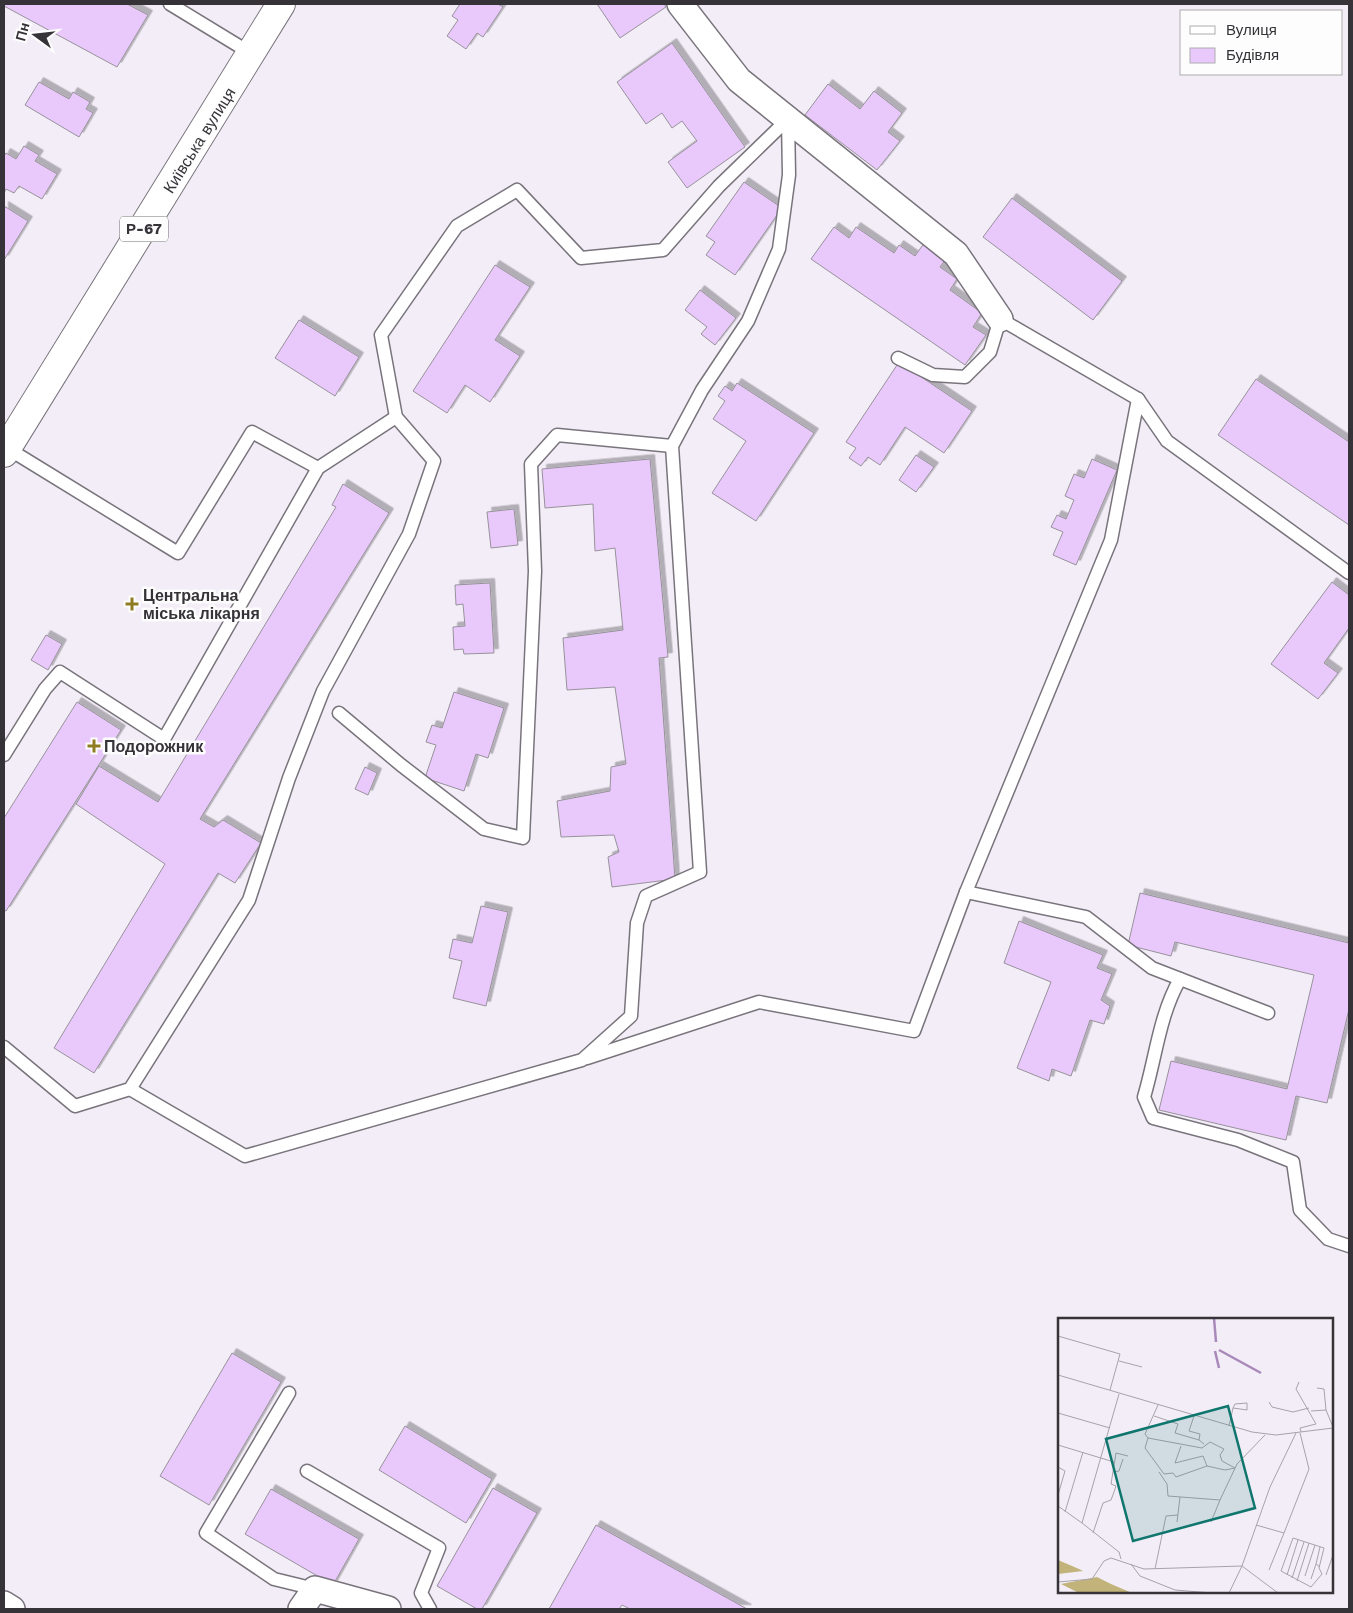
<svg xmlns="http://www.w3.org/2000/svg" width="1353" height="1613" font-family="'Work Sans',sans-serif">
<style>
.building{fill:#e9c9fc;stroke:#97929a;filter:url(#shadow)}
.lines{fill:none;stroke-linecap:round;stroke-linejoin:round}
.service-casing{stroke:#79747c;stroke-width:15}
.minor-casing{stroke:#79747c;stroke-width:28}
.primary-casing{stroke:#79747c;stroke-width:30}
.service{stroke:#fff;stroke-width:12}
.minor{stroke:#fff;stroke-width:25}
.primary{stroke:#fff;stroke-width:28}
.poi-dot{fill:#8f7c22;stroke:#fefdfe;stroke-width:2}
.labels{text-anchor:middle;stroke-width:5;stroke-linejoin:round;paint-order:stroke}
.shield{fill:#fefdfe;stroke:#717073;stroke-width:1}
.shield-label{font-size:15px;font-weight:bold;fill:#353337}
.street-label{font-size:16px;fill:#353337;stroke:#fefdfe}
.poi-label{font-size:16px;font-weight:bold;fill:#353337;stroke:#fefdfe;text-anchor:start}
.inset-river{fill:none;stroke:#a889b9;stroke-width:2.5}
.inset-road{fill:none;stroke:#a7a3aa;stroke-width:1}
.view{fill:#0f766e;fill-opacity:0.15;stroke:#0f766e;stroke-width:2.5}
.inset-edge{fill:none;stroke:#353337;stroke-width:2.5}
</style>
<defs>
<filter id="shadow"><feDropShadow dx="4.5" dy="-4.5" stdDeviation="0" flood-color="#0004"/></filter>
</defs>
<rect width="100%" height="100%" fill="#f3edf7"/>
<g class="building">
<path d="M 4,4 L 127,4 L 148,15 L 117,67 L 4,6 Z"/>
<path d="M 460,4 L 498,4 L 503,7 L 483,37 L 477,33 L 466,49 L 447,36 L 458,20 L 452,16 Z"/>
<path d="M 597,4 L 664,4 L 666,7 L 620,38 Z"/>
<path d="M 672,43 L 745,147 L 687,188 L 668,162 L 697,141 L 682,121 L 672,128 L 662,113 L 646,124 L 617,82 Z"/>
<path d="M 39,82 L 69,99 L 73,92 L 90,102 L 86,109 L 93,113 L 79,137 L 25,105 Z"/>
<path d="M 828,84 L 860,109 L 874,91 L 902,113 L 888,132 L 900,141 L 877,170 L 805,115 Z"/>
<path d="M 24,146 L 39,155 L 35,161 L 57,174 L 42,199 L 19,186 L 14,193 L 6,189 L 4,193 L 4,156 L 6,153 L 16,159 Z"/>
<path d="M 744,182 L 782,208 L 735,275 L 706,255 L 715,242 L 706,236 Z"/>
<path d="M 1012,198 L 1122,281 L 1093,320 L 983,237 Z"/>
<path d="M 4,206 L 28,221 L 4,260 Z"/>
<path d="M 834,227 L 849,238 L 856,227 L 894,253 L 899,245 L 915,256 L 927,239 L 949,255 L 940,267 L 957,279 L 950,290 L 982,313 L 973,327 L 986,335 L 965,365 L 811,259 Z"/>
<path d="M 495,265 L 530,287 L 495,340 L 520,356 L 490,402 L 465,385 L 447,413 L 413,391 Z"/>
<path d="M 700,290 L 736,318 L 715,345 L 701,334 L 707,327 L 685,310 Z"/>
<path d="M 299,320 L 359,357 L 335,396 L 275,358 Z"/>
<path d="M 899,362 L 972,411 L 944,453 L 905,427 L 880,465 L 868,457 L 861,466 L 849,458 L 856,448 L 846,442 Z"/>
<path d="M 1256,379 L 1349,442 L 1349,525 L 1218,435 Z"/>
<path d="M 737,383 L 814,433 L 756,521 L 712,493 L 746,441 L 713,419 L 725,401 L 718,396 L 725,386 L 732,391 Z"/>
<path d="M 916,455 L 934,467 L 916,492 L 899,480 Z"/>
<path d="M 650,459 L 668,657 L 659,658 L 675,879 L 612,887 L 608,857 L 619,852 L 614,835 L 561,837 L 557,801 L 610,791 L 611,767 L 626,764 L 615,687 L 567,690 L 563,638 L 623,630 L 615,548 L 595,551 L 593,504 L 545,508 L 542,469 Z"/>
<path d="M 1092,459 L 1117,470 L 1076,565 L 1053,555 L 1063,532 L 1051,527 L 1057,515 L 1066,519 L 1074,500 L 1065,496 L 1074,474 L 1084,478 Z"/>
<path d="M 343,484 L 389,513 L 200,819 L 214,827 L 223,820 L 261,843 L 235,883 L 218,873 L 94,1073 L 54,1048 L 165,864 L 76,804 L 99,766 L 158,802 L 336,507 L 332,505 Z"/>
<path d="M 514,509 L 518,545 L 491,548 L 487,512 Z"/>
<path d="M 1332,582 L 1349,595 L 1349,628 L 1324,663 L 1338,673 L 1318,699 L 1271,664 Z"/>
<path d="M 490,583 L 494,653 L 464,654 L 463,649 L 454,650 L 453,627 L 465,626 L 463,604 L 456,605 L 455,585 Z"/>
<path d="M 46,635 L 62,644 L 48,670 L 31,660 Z"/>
<path d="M 454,692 L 504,708 L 488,758 L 476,754 L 464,791 L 425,778 L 436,745 L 426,742 L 432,725 L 442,728 Z"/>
<path d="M 77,702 L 121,730 L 6,911 L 4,910 L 4,818 Z"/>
<path d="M 365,767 L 377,773 L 368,795 L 355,789 Z"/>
<path d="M 1140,893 L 1349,943 L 1349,1009 L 1327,1103 L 1296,1096 L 1286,1140 L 1159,1110 L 1171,1061 L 1287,1089 L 1314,975 L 1175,942 L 1171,956 L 1128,945 Z"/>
<path d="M 481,906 L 508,912 L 486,1006 L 453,998 L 462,961 L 449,958 L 453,939 L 472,943 Z"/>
<path d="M 1019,921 L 1103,955 L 1097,968 L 1112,974 L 1101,1000 L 1110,1006 L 1104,1024 L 1090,1020 L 1071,1076 L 1052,1069 L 1049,1081 L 1017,1068 L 1051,982 L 1004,963 Z"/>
<path d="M 232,1353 L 281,1382 L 209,1505 L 160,1476 Z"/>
<path d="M 405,1426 L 492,1479 L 466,1523 L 379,1470 Z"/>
<path d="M 493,1488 L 537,1513 L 482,1609 L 477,1609 L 437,1586 Z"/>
<path d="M 271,1489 L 359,1539 L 333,1585 L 245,1534 Z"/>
<path d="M 596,1525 L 648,1554 L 747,1609 L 630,1609 L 622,1605 L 619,1609 L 549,1609 Z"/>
</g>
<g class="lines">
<defs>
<g id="service">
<path d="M 170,4 L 252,54"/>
<path d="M 1138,399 L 1167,441 L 1349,573"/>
<path d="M 7,448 L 178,553 L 252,432 L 318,468"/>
<path d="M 339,713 L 401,765 L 484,829 L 523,838 L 535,571 L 531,464 L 557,435 L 672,446"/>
<path d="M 4,755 L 45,689 L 60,672 L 164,739 L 318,468 L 396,417"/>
<path d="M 966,892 L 1086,917 L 1152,968 L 1268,1013"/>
<path d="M 1180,979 C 1159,1016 1156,1057 1144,1097 L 1153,1118 L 1238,1140 L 1293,1162 L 1300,1210 L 1328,1239 L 1349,1246"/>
<path d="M 4,1047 L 75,1106 L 130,1089 L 249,900 L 289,778 L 323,691 L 409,534 L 434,461 L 396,417 L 381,335 L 457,226 L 517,190 L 581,258 L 663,250 L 719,186 L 788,119"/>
<path d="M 587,1058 L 759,1002 L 914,1031 L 966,892 L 1111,540 L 1138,399 L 1000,319 L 990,352 L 965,377 L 933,375 L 898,358"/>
<path d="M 130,1089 L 245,1156 L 582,1060 L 631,1016 L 637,923 L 646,896 L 700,872 L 672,446 L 702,390 L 748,321 L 779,249 L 789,175 L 788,119"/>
<path d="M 289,1393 L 206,1533 L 274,1579 L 315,1589"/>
<path d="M 307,1471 L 439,1548 L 421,1593 L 430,1609"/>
</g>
<g id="minor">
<path d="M 680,4 L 739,80 L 956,254 L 1000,319"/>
<path d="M 4,1604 L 12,1609"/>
<path d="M 301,1609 L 315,1589 L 388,1609"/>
</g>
<path id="primary" d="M 4,453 L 281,4"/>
</defs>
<use href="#service" class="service-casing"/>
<use href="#minor" class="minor-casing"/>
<use href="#primary" class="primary-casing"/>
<use href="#service" class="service"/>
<use href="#minor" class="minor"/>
<use href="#primary" class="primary"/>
</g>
<g class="poi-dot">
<path d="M129.5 596.5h5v5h5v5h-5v5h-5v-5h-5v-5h5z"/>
<path d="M91.5 738.5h5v5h5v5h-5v5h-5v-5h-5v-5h5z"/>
</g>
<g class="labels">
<rect class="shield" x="120" y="216.5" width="48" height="25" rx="4"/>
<g class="shield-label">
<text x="144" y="234">Р-67</text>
</g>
<g class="street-label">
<text transform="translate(199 140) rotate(-58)" y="6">Київська вулиця</text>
</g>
<g class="poi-label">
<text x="143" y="601">Центральна<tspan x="143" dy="18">міська лікарня</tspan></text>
<text x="104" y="752">Подорожник</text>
</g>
</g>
<g transform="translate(1058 1318)">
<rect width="275" height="275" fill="#f3edf7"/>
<path d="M 0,242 L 21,251 L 25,253 L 0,256 ZM 39,259 L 53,266 L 74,275 L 21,275 L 3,266 Z" fill="#c1b37a"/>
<path class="inset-river" d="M 156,0 L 158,24M 161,32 L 203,55M 157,33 L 161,50"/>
<path class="inset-road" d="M 0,18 L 62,36 L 52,72M 61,43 L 84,49M 0,57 L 194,114 L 218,117 L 275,110M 241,64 L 238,71 L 258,106 L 242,110 L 243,114M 259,70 L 266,71 L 268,92 L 275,109M 61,76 L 24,205 L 61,234 L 63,241M 211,84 L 214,89 L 235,94 L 251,90M 100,87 L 87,116 L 90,120 L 144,130 L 152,124 L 166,131 L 162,137 L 164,143 L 177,150M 253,93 L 268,92M 0,95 L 52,110M 96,98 L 120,106 L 117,115 L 141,122 L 146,126M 136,98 L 131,113 L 142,116 L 141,122M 171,108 L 175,90 L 177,86 L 189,85 L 189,92 L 175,90M 90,120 L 87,130 L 106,156 L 115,155 L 118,159 L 149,148 L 167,152 L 177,150M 0,127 L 56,144M 123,128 L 117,145 L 145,138 L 149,148M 0,149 L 7,153 L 0,177M 56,154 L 61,153 L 65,141M 101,154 L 109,166 L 110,178 L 162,182 L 179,146 L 207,117M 0,188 L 24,205M 7,194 L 25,134M 119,204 L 122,179M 153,204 L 162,182M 198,207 L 226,215 L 251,151 L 242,115M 35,215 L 45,185 L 53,182 L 56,174 L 58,168 L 53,166 L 58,135 L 70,138M 235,220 L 266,230 L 261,250 L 264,256 L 253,269 L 223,253 ZM 73,246 L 82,258 L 117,272 L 154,275M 262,249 L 258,246 L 262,229M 97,251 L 108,198 L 120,197M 211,252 L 226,215M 229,257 L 240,222M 268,257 L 275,237M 247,258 L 257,227M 234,260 L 246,224M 253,261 L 258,246M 239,263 L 251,225M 0,264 L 34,261 L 46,243 L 53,240 L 86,251 L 184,248 L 212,169 L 238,115M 171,275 L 184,248 L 220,275"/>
<path class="view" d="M 170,88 L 197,190 L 75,223 L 48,121 Z"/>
<rect width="275" height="275" class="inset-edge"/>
</g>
<rect width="1353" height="1613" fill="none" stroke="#353337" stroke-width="10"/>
<rect x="1180" y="10" width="162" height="65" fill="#fefdfe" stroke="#aeacae"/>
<rect x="1190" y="26" width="25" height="8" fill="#ffffff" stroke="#aeacae"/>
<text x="1226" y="35" font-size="15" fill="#353337">Вулиця</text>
<rect x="1190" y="48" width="25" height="15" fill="#e9c9fc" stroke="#aeacae"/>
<text x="1226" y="60" font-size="15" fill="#353337">Будівля</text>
<g transform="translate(35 35) rotate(285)" stroke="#fefdfe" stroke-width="4" paint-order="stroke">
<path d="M0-4L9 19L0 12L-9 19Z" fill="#353337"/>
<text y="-8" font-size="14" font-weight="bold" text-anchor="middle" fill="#353337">Пн</text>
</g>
</svg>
